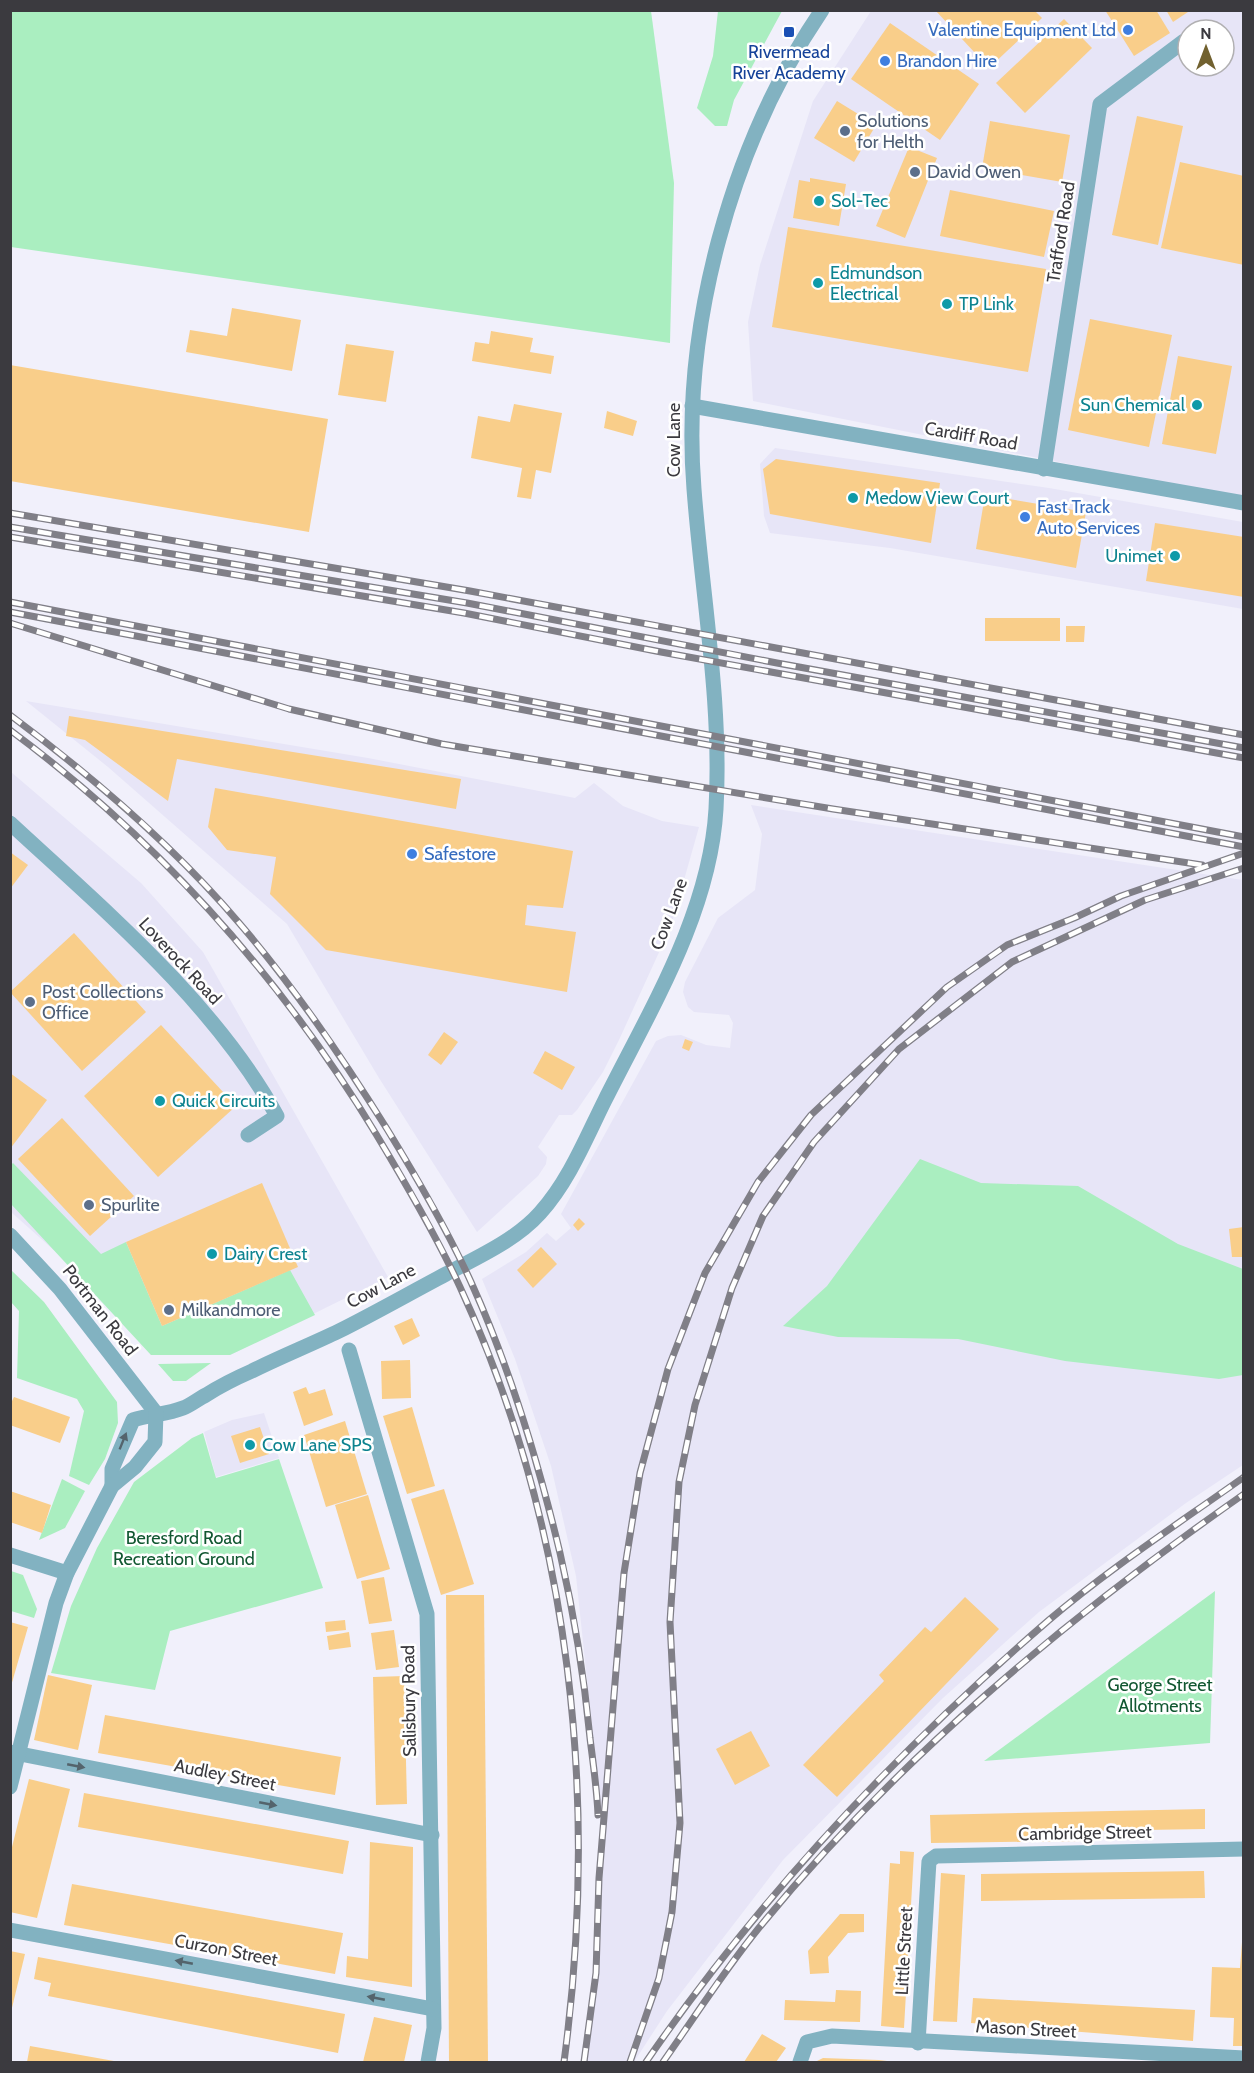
<svg xmlns="http://www.w3.org/2000/svg" width="1254" height="2073" font-family="Cabin,sans-serif">
<style>
.built{fill:#e7e5f7;fill-rule:evenodd}
.green{fill:#aaeec0}
.building{fill:#f9ce8a}
.lines{fill:none;stroke-linecap:round;stroke-linejoin:round}
.minor{stroke:#82b2c1;stroke-width:15}
.tertiary{stroke:#82b2c1;stroke-width:15}
.rail-casing{stroke:#807f87;stroke-width:7}
.rail{stroke:#fff;stroke-width:4.5;stroke-dasharray:14;stroke-linecap:butt}
.oneway{fill:#54646c}
.shop-dot{fill:#3f7fe0;stroke:#fff;stroke-width:2}
.transit-dot{fill:#1a4fb4;stroke:#fff;stroke-width:2}
.service-dot{fill:#5c6f8a;stroke:#fff;stroke-width:2}
.culture-dot{fill:#0f9aa8;stroke:#fff;stroke-width:2}
.labels{text-anchor:middle;stroke-width:5;stroke-linejoin:round;paint-order:stroke}
.shop-label{font-size:18px;fill:#366cbe;stroke:#fff;text-anchor:start}
.transit-label{font-size:18px;fill:#164399;stroke:#fff}
.service-label{font-size:18px;fill:#4e5e75;stroke:#fff;text-anchor:start}
.culture-label{font-size:18px;fill:#0d838f;stroke:#fff;text-anchor:start}
.street-label{font-size:18px;fill:#3b3a3f;stroke:#fff}
.park-label{font-size:18px;fill:#115731;stroke:#fff}
</style>
<rect width="100%" height="100%" fill="#f1f0fb"/>
<g class="built">
<path d="M 871,11 L 1243,11 L 1243,499 L 753,401 L 748,322 L 760,265 L 813,101 ZM 1188,30 L 1224,30 L 1224,66 L 1188,66 Z"/>
<path d="M 775,448 L 1049,488 L 1243,522 L 1243,609 L 890,548 L 770,533 L 764,516 L 760,464 Z"/>
<path d="M 26,701 L 368,758 L 575,798 L 594,783 L 623,806 L 662,821 L 699,827 L 671,926 L 619,1040 L 603,1072 L 577,1110 L 572,1115 L 559,1115 L 538,1147 L 547,1157 L 546,1164 L 538,1176 L 477,1232 L 379,1078 L 287,924 L 108,767 Z"/>
<path d="M 11,772 L 141,883 L 203,952 L 388,1277 L 230,1355 L 151,1355 L 85,1278 L 11,1212 Z"/>
<path d="M 751,805 L 1243,880 L 1243,1465 L 1186,1503 L 1039,1612 L 943,1698 L 783,1860 L 667,2011 L 634,2062 L 586,2062 L 600,1927 L 602,1820 L 576,1576 L 551,1466 L 515,1359 L 482,1279 L 526,1252 L 547,1233 L 556,1241 L 571,1228 L 561,1214 L 656,1041 L 668,1036 L 681,1035 L 706,1045 L 730,1048 L 733,1023 L 729,1015 L 694,1012 L 688,1007 L 683,992 L 685,982 L 718,918 L 755,890 L 762,834 Z"/>
<path d="M 264,1413 L 279,1458 L 216,1477 L 204,1432 L 232,1420 Z"/>
</g>
<g class="green">
<path d="M 11,10 L 651,11 L 674,183 L 670,343 L 11,247 Z"/>
<path d="M 718,11 L 782,11 L 734,100 L 727,126 L 715,126 L 697,108 L 713,56 Z"/>
<path d="M 920,1159 L 981,1183 L 1078,1186 L 1178,1244 L 1243,1269 L 1243,1375 L 1219,1379 L 1065,1361 L 958,1339 L 838,1337 L 783,1326 L 827,1286 Z"/>
<path d="M 13,1163 L 101,1254 L 126,1242 L 162,1326 L 290,1270 L 315,1315 L 230,1355 L 151,1355 L 11,1204 L 11,1165 Z"/>
<path d="M 10,1269 L 44,1302 L 117,1402 L 118,1423 L 105,1459 L 89,1485 L 69,1476 L 84,1411 L 77,1399 L 17,1378 L 19,1311 L 11,1302 Z"/>
<path d="M 211,1363 L 186,1381 L 173,1381 L 158,1364 Z"/>
<path d="M 203,1433 L 216,1478 L 279,1459 L 323,1588 L 170,1631 L 155,1690 L 51,1673 L 71,1606 L 97,1548 L 134,1482 L 192,1438 Z"/>
<path d="M 62,1479 L 85,1491 L 65,1528 L 39,1540 Z"/>
<path d="M 11,1571 L 23,1575 L 37,1609 L 34,1618 L 11,1611 Z"/>
<path d="M 1215,1591 L 1210,1743 L 984,1761 Z"/>
</g>
<g class="building">
<path d="M 935,10 L 1034,10 L 1042,18 L 989,68 Z"/>
<path d="M 1105,10 L 1156,10 L 1170,33 L 1134,56 Z"/>
<path d="M 1166,10 L 1191,10 L 1173,22 Z"/>
<path d="M 1064,19 L 1092,48 L 1025,113 L 996,83 Z"/>
<path d="M 890,23 L 979,84 L 940,140 L 851,79 Z"/>
<path d="M 837,101 L 876,125 L 854,162 L 814,138 Z"/>
<path d="M 1137,116 L 1183,126 L 1158,245 L 1112,235 Z"/>
<path d="M 990,121 L 1070,135 L 1062,182 L 982,168 Z"/>
<path d="M 909,147 L 937,158 L 905,238 L 876,226 Z"/>
<path d="M 1180,162 L 1244,176 L 1244,265 L 1161,248 Z"/>
<path d="M 810,178 L 846,184 L 839,226 L 793,218 L 799,180 L 810,182 Z"/>
<path d="M 950,190 L 1054,211 L 1044,257 L 940,236 Z"/>
<path d="M 788,227 L 1046,269 L 1028,372 L 772,327 Z"/>
<path d="M 232,308 L 301,320 L 292,371 L 186,352 L 190,330 L 227,336 Z"/>
<path d="M 1090,319 L 1172,335 L 1149,447 L 1068,430 Z"/>
<path d="M 491,331 L 533,338 L 530,352 L 554,356 L 551,374 L 472,361 L 475,342 L 489,344 Z"/>
<path d="M 346,344 L 394,351 L 386,402 L 338,395 Z"/>
<path d="M 1178,356 L 1232,366 L 1216,454 L 1162,444 Z"/>
<path d="M 10,365 L 328,419 L 309,532 L 10,481 Z"/>
<path d="M 514,404 L 562,413 L 551,473 L 536,470 L 531,499 L 517,497 L 522,468 L 471,458 L 478,416 L 510,422 Z"/>
<path d="M 607,411 L 637,421 L 633,436 L 604,428 Z"/>
<path d="M 776,459 L 940,483 L 931,543 L 770,514 L 763,469 Z"/>
<path d="M 985,495 L 1086,512 L 1076,568 L 976,549 Z"/>
<path d="M 1155,523 L 1244,537 L 1244,597 L 1146,581 Z"/>
<rect x="985" y="618" width="75" height="23"/>
<path d="M 1066,626 L 1085,626 L 1084,642 L 1066,642 Z"/>
<path d="M 69,716 L 461,779 L 456,809 L 177,759 L 168,801 L 85,740 L 66,736 Z"/>
<path d="M 215,788 L 573,851 L 563,908 L 527,905 L 525,925 L 576,932 L 567,992 L 326,950 L 270,894 L 276,857 L 227,850 L 208,827 Z"/>
<path d="M 10,852 L 28,865 L 10,889 Z"/>
<path d="M 74,933 L 146,1012 L 82,1071 L 10,992 Z"/>
<path d="M 161,1025 L 236,1106 L 158,1177 L 84,1096 Z"/>
<path d="M 444,1032 L 458,1042 L 441,1065 L 428,1055 Z"/>
<path d="M 685,1039 L 693,1042 L 689,1051 L 682,1048 Z"/>
<path d="M 545,1051 L 575,1067 L 562,1090 L 533,1073 Z"/>
<path d="M 10,1073 L 47,1100 L 10,1149 Z"/>
<path d="M 62,1118 L 134,1196 L 90,1236 L 18,1159 Z"/>
<path d="M 262,1183 L 298,1267 L 162,1326 L 126,1242 Z"/>
<path d="M 579,1218 L 585,1224 L 578,1231 L 573,1225 Z"/>
<path d="M 1244,1227 L 1244,1257 L 1232,1257 L 1229,1229 Z"/>
<path d="M 541,1247 L 557,1264 L 533,1288 L 517,1270 Z"/>
<path d="M 412,1318 L 420,1336 L 403,1345 L 394,1326 Z"/>
<path d="M 410,1360 L 411,1398 L 382,1399 L 381,1361 Z"/>
<path d="M 306,1387 L 309,1394 L 325,1389 L 333,1415 L 304,1426 L 293,1392 Z"/>
<path d="M 14,1397 L 70,1417 L 60,1443 L 10,1425 L 10,1405 Z"/>
<path d="M 412,1407 L 435,1486 L 407,1494 L 383,1416 Z"/>
<path d="M 345,1421 L 367,1494 L 326,1507 L 304,1435 Z"/>
<path d="M 260,1427 L 269,1454 L 240,1463 L 231,1436 Z"/>
<path d="M 444,1489 L 474,1584 L 441,1595 L 411,1499 Z"/>
<path d="M 10,1491 L 51,1505 L 42,1533 L 10,1522 Z"/>
<path d="M 368,1495 L 390,1569 L 357,1579 L 335,1505 Z"/>
<path d="M 384,1577 L 392,1621 L 369,1624 L 361,1581 Z"/>
<path d="M 446,1595 L 484,1595 L 488,2062 L 449,2062 Z"/>
<path d="M 965,1597 L 999,1629 L 837,1797 L 803,1765 L 884,1681 L 879,1675 L 925,1627 L 931,1632 Z"/>
<path d="M 345,1620 L 346,1630 L 326,1632 L 325,1622 Z"/>
<path d="M 10,1622 L 28,1627 L 11,1686 L 10,1686 Z"/>
<path d="M 394,1630 L 399,1667 L 376,1670 L 371,1633 Z"/>
<path d="M 349,1632 L 351,1647 L 329,1650 L 327,1636 Z"/>
<path d="M 48,1675 L 92,1685 L 78,1750 L 34,1740 Z"/>
<path d="M 404,1676 L 407,1804 L 376,1805 L 373,1677 Z"/>
<path d="M 105,1715 L 341,1757 L 335,1795 L 98,1753 Z"/>
<path d="M 751,1731 L 770,1766 L 735,1785 L 716,1749 Z"/>
<path d="M 29,1779 L 70,1789 L 37,1918 L 10,1912 L 10,1855 Z"/>
<path d="M 84,1793 L 349,1841 L 343,1874 L 78,1827 Z"/>
<path d="M 1205,1809 L 1205,1829 L 1084,1831 L 1084,1841 L 931,1843 L 930,1815 Z"/>
<path d="M 370,1842 L 413,1847 L 412,1987 L 346,1977 L 347,1956 L 368,1959 Z"/>
<path d="M 900,1851 L 914,1852 L 904,2028 L 881,2026 L 890,1863 L 900,1864 Z"/>
<path d="M 1204,1871 L 1205,1898 L 981,1901 L 981,1874 Z"/>
<path d="M 941,1873 L 965,1875 L 957,2022 L 933,2021 Z"/>
<path d="M 72,1884 L 343,1933 L 335,1974 L 64,1925 Z"/>
<path d="M 840,1914 L 864,1914 L 864,1932 L 848,1933 L 828,1957 L 829,1973 L 810,1974 L 808,1951 Z"/>
<path d="M 1242,1942 L 1244,1942 L 1244,2046 L 1233,2046 L 1234,2018 L 1210,2017 L 1212,1967 L 1240,1968 Z"/>
<path d="M 10,1951 L 25,1954 L 11,2012 L 10,2012 Z"/>
<path d="M 38,1957 L 345,2014 L 338,2053 L 48,1996 L 51,1983 L 34,1979 Z"/>
<path d="M 836,1990 L 861,1991 L 860,2022 L 784,2020 L 785,2000 L 835,2002 Z"/>
<path d="M 973,1998 L 1195,2010 L 1193,2041 L 971,2023 Z"/>
<path d="M 374,2017 L 412,2025 L 404,2062 L 363,2062 Z"/>
<path d="M 762,2034 L 786,2048 L 776,2062 L 744,2062 Z"/>
<path d="M 30,2046 L 114,2061 L 114,2062 L 27,2062 Z"/>
<path d="M 823,2058 L 879,2060 L 895,2062 L 815,2062 Z"/>
</g>
<g class="lines">
<g class="minor">
<path d="M 692,406 L 1244,503"/>
<path d="M 1044,469 L 1100,104 L 1184,41"/>
<path d="M 10,823 C 104,910 215,1003 277,1116 L 248,1135"/>
<path d="M 349,1350 L 427,1614 L 434,2028 L 428,2062"/>
<path d="M 10,1555 L 67,1573"/>
<path d="M 10,1752 L 432,1835"/>
<path d="M 10,1930 L 433,2009"/>
<path d="M 918,2043 L 929,1861 L 936,1856 L 1244,1849"/>
<path d="M 800,2062 L 807,2042 L 832,2036 L 1244,2058"/>
</g>
<g class="tertiary">
<path d="M 10,1235 L 60,1289 L 156,1413"/>
<path d="M 112,1486 L 112,1469 L 133,1420 C 149,1415 168,1414 183,1408 C 191,1405 198,1399 206,1395 C 220,1386 236,1378 252,1371 C 280,1357 310,1345 339,1331 C 375,1313 410,1293 446,1274 C 478,1257 516,1240 540,1213 C 569,1181 586,1138 605,1100 C 650,1010 710,913 716,809 C 722,703 702,595 694,489 C 681,327 731,144 822,10"/>
<path d="M 10,1787 L 56,1603 L 67,1573 L 112,1486 L 135,1467 L 155,1442 L 156,1413"/>
</g>
<defs>
<g id="rail">
<path d="M 10,513 L 470,591 L 1244,735"/>
<path d="M 10,527 L 467,603 L 777,663 L 1244,748"/>
<path d="M 10,537 L 464,613 L 661,652 L 1244,758"/>
<path d="M 10,602 L 1244,837"/>
<path d="M 10,612 L 1244,847"/>
<path d="M 10,623 L 289,709 L 442,744 L 833,809 L 1202,865"/>
<path d="M 10,715 C 93,777 173,845 240,924 C 295,988 342,1057 387,1129 C 417,1178 447,1229 471,1282 C 510,1368 538,1461 560,1553 C 574,1614 584,1675 590,1738 C 593,1763 597,1789 598,1815"/>
<path d="M 10,730 C 158,840 281,977 376,1134 C 406,1184 436,1235 460,1287 C 572,1529 599,1801 564,2062"/>
<path d="M 584,2062 L 596,1973 L 599,1878 L 624,1573 L 640,1473 L 668,1369 L 705,1273 L 758,1182 L 811,1115 L 947,987 L 1007,945 L 1074,918 L 1121,896 L 1244,853"/>
<path d="M 630,2062 L 659,1978 L 672,1912 L 680,1823 L 670,1622 L 679,1482 L 695,1405 L 732,1288 L 763,1216 L 814,1142 L 899,1049 L 1012,962 L 1145,900 L 1244,868"/>
<path d="M 646,2062 C 760,1896 896,1752 1049,1620 C 1110,1568 1178,1524 1244,1477"/>
<path d="M 663,2062 C 694,2018 724,1971 758,1929 C 896,1760 1065,1619 1244,1494"/>
</g>
</defs>
<use href="#rail" class="rail-casing"/>
<use href="#rail" class="rail"/>
</g>
<defs><path id="oneway-solid" d="M-6-.8H1V-3.2L6.5 0L1 3.2V.8H-6Z" transform="scale(1.5)"/></defs>
<g class="oneway">
<use href="#oneway-solid" transform="translate(123 1441) rotate(-68)"/>
<use href="#oneway-solid" transform="translate(76 1766) rotate(11)"/>
<use href="#oneway-solid" transform="translate(268 1804) rotate(11)"/>
<use href="#oneway-solid" transform="translate(184 1962) rotate(-169)"/>
<use href="#oneway-solid" transform="translate(376 1998) rotate(-169)"/>
</g>
<g class="shop-dot">
<circle cx="1128" cy="30" r="6"/>
<circle cx="885" cy="61" r="6"/>
<circle cx="1025" cy="517" r="6"/>
<circle cx="412" cy="854" r="6"/>
</g>
<rect class="transit-dot" x="783" y="26" width="12" height="12" rx="3"/>
<g class="service-dot">
<circle cx="845" cy="131" r="6"/>
<circle cx="915" cy="172" r="6"/>
<circle cx="30" cy="1002" r="6"/>
<circle cx="89" cy="1205" r="6"/>
<circle cx="169" cy="1310" r="6"/>
</g>
<g class="culture-dot">
<circle cx="819" cy="201" r="6"/>
<circle cx="818" cy="283" r="6"/>
<circle cx="947" cy="304" r="6"/>
<circle cx="1197" cy="405" r="6"/>
<circle cx="853" cy="498" r="6"/>
<circle cx="1175" cy="556" r="6"/>
<circle cx="160" cy="1101" r="6"/>
<circle cx="212" cy="1254" r="6"/>
<circle cx="250" cy="1445" r="6"/>
</g>
<g class="labels">
<g class="shop-label">
<text x="1116" y="36" text-anchor="end">Valentine Equipment Ltd</text>
<text x="897" y="67">Brandon Hire</text>
<text x="1037" y="513">Fast Track<tspan x="1037" dy="21">Auto Services</tspan></text>
<text x="424" y="860">Safestore</text>
</g>
<g class="transit-label">
<text x="789" y="58">Rivermead<tspan x="789" dy="21">River Academy</tspan></text>
</g>
<g class="service-label">
<text x="857" y="127">Solutions<tspan x="857" dy="21">for Helth</tspan></text>
<text x="927" y="178">David Owen</text>
<text x="42" y="998">Post Collections<tspan x="42" dy="21">Office</tspan></text>
<text x="101" y="1211">Spurlite</text>
<text x="181" y="1316">Milkandmore</text>
</g>
<g class="culture-label">
<text x="831" y="207">Sol-Tec</text>
<text x="830" y="279">Edmundson<tspan x="830" dy="21">Electrical</tspan></text>
<text x="959" y="310">TP Link</text>
<text x="1185" y="411" text-anchor="end">Sun Chemical</text>
<text x="865" y="504">Medow View Court</text>
<text x="1163" y="562" text-anchor="end">Unimet</text>
<text x="172" y="1107">Quick Circuits</text>
<text x="224" y="1260">Dairy Crest</text>
<text x="262" y="1451">Cow Lane SPS</text>
</g>
<g class="street-label">
<text transform="translate(1061 232) rotate(-81)" y="6">Trafford Road</text>
<text transform="translate(971 436) rotate(10)" y="6">Cardiff Road</text>
<text transform="translate(674 440) rotate(-90)" y="6">Cow Lane</text>
<text transform="translate(669 914) rotate(-70)" y="6">Cow Lane</text>
<text transform="translate(180 961) rotate(47)" y="6">Loverock Road</text>
<text transform="translate(381 1286) rotate(-28)" y="6">Cow Lane</text>
<text transform="translate(100 1310) rotate(52)" y="6">Portman Road</text>
<text transform="translate(409 1701) rotate(-91)" y="6">Salisbury Road</text>
<text transform="translate(225 1775) rotate(11)" y="6">Audley Street</text>
<text transform="translate(1085 1833) rotate(-1)" y="6">Cambridge Street</text>
<text transform="translate(226 1950) rotate(11)" y="6">Curzon Street</text>
<text transform="translate(904 1951) rotate(-87)" y="6">Little Street</text>
<text transform="translate(1026 2029) rotate(3)" y="6">Mason Street</text>
</g>
<g class="park-label">
<text x="184" y="1544">Beresford Road<tspan x="184" dy="21">Recreation Ground</tspan></text>
<text x="1160" y="1691">George Street<tspan x="1160" dy="21">Allotments</tspan></text>
</g>
</g>
<rect width="1254" height="2073" fill="none" stroke="#3b3a3f" stroke-width="24"/>
<g transform="translate(1206 48)"><circle r="28" fill="#ffffff" stroke="#b1b0b2" stroke-width="1.5"/>
<path d="M0-4.5L10 22L0 15L-10 22Z" fill="#71612f"/>
<text y="-9" font-size="16" font-weight="bold" text-anchor="middle" fill="#3b3a3f">N</text>
</g>
</svg>
